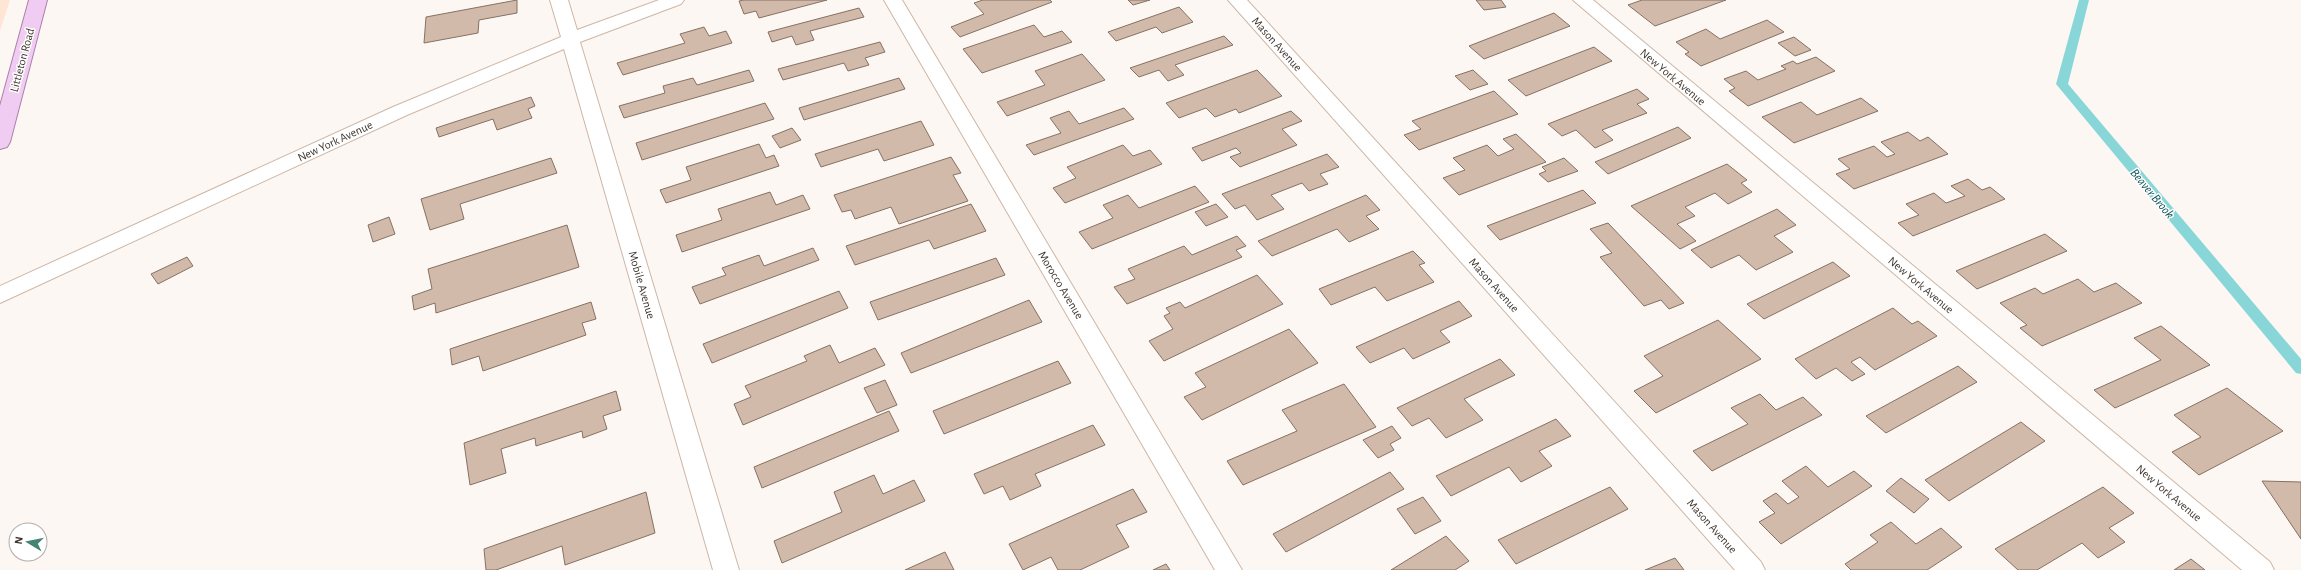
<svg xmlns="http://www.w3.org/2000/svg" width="2301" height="570" font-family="'Alegreya Sans',sans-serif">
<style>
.built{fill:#ffe6d4}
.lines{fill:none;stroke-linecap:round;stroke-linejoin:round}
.stream{fill:#88d6d8;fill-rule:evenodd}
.building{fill:#d2baaa;stroke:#867162}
.street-casing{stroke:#cdb6a6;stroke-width:2}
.primary-casing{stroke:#ac80a8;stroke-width:2}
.street{fill:#fff;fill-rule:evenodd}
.primary{fill:#f0cbf2;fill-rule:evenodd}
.labels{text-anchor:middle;stroke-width:3;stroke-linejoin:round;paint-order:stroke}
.street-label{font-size:12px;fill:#3f352e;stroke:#fff}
.water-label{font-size:13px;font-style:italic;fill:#125658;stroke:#fff}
</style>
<rect width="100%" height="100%" fill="#fcf7f3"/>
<path class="built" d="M 0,0 L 10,0 L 0,31 Z"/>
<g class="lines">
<path class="stream" d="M 2079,0 L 2089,0 L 2068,84 L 2301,359 L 2301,374 L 2296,373 L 2056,84 Z"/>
</g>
<g class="building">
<path d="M 517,0 L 517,13 L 479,20 L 478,33 L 424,43 L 426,17 Z"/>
<path d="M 744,0 L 827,0 L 759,18 L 756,11 L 744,14 L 739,1 Z"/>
<path d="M 983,0 L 1050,0 L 1052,2 L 960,37 L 951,27 L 984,14 L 974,3 Z"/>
<path d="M 1128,0 L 1150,0 L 1133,5 Z"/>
<path d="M 1476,0 L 1501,0 L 1506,7 L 1484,10 Z"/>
<path d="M 1642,0 L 1726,0 L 1655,26 L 1628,5 Z"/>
<path d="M 1179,7 L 1193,22 L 1162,33 L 1156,27 L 1116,41 L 1108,32 Z"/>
<path d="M 859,8 L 864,17 L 810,31 L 814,40 L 796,45 L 792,36 L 772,42 L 768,32 Z"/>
<path d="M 1554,13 L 1570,26 L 1484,59 L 1469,46 Z"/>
<path d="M 1767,20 L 1784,32 L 1701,66 L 1685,54 L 1689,52 L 1676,42 L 1706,29 L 1720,39 Z"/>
<path d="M 1034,25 L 1044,37 L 1062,31 L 1072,42 L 982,73 L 963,49 Z"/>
<path d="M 704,27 L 709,36 L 726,31 L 732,43 L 623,75 L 617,63 L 685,43 L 680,34 Z"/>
<path d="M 1224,36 L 1233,45 L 1175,65 L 1184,75 L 1168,81 L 1159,70 L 1139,77 L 1130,68 Z"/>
<path d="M 1794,37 L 1811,50 L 1795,56 L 1778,43 Z"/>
<path d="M 880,42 L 885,52 L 865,58 L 869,65 L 848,71 L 844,63 L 783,80 L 778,69 Z"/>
<path d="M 1594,47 L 1612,61 L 1526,96 L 1508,80 Z"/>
<path d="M 1082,54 L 1105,80 L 1007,116 L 997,102 L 1045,85 L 1035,71 Z"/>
<path d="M 1816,57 L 1835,71 L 1748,106 L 1729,91 L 1735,88 L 1724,79 L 1746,71 L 1758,80 L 1786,69 L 1781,66 L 1793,61 L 1797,64 Z"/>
<path d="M 749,70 L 754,81 L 624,118 L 619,106 L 665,93 L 663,86 L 693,78 L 697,85 Z"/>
<path d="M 1257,70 L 1282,96 L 1239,113 L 1236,109 L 1215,117 L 1206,108 L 1179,118 L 1166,103 Z"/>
<path d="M 1473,70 L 1488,84 L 1470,90 L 1455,76 Z"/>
<path d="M 899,78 L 905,89 L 804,120 L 799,108 Z"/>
<path d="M 1637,89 L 1649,99 L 1637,104 L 1647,113 L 1602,130 L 1613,140 L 1595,148 L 1576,130 L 1562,136 L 1548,124 Z"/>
<path d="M 1494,91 L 1518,114 L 1419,150 L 1404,135 L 1421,129 L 1412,121 Z"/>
<path d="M 531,97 L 535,106 L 528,109 L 532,118 L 497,130 L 493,119 L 439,137 L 436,128 Z"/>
<path d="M 1861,98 L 1878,111 L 1794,143 L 1762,117 L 1801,102 L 1817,115 Z"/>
<path d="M 765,103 L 774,119 L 642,160 L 636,143 Z"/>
<path d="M 1124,108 L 1134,119 L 1034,155 L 1026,145 L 1061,133 L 1050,118 L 1069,111 L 1079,124 Z"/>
<path d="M 1291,111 L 1302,121 L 1282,129 L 1297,145 L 1240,167 L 1230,157 L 1241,153 L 1236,148 L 1202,161 L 1192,148 Z"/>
<path d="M 921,121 L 934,145 L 884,161 L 878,149 L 821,167 L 815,154 Z"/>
<path d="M 1678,127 L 1691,138 L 1608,174 L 1595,162 Z"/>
<path d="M 792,128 L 801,140 L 780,148 L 772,136 Z"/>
<path d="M 1908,132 L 1920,141 L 1928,137 L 1948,154 L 1854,189 L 1836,174 L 1850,169 L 1838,159 L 1874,146 L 1887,157 L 1895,154 L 1881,142 Z"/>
<path d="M 1516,134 L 1546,162 L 1459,195 L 1443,178 L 1465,170 L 1453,158 L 1487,145 L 1498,156 L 1514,149 L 1503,139 Z"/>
<path d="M 759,144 L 766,158 L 774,155 L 779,166 L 666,203 L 660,190 L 691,180 L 686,167 Z"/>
<path d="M 1123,145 L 1133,156 L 1150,150 L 1162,164 L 1065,203 L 1053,188 L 1076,178 L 1067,167 Z"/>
<path d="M 1327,154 L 1339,167 L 1320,174 L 1328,184 L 1309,191 L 1302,183 L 1271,195 L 1284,209 L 1257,220 L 1245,205 L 1235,209 L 1222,194 Z"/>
<path d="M 951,157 L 961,173 L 953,175 L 968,201 L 899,224 L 891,207 L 855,219 L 851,210 L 842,212 L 834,195 Z"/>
<path d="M 551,158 L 557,173 L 460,204 L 464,219 L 430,230 L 421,199 Z"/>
<path d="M 1564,158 L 1578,171 L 1548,182 L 1539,174 L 1546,171 L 1542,167 Z"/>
<path d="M 1727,164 L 1747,180 L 1741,183 L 1752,192 L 1728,204 L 1715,193 L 1685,207 L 1695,216 L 1677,224 L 1696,241 L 1680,249 L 1631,206 Z"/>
<path d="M 1968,179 L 1982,190 L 1990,187 L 2005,199 L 1913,236 L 1898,223 L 1919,215 L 1906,204 L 1934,193 L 1946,203 L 1965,196 L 1951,186 Z"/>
<path d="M 1195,186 L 1209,202 L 1092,249 L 1079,232 L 1113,218 L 1103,205 L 1128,195 L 1139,208 Z"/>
<path d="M 1583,190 L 1596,203 L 1500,240 L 1487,226 Z"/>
<path d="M 770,192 L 776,205 L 803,195 L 810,209 L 682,252 L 676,235 L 722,220 L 718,209 Z"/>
<path d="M 1366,195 L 1380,210 L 1366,216 L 1379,229 L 1349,242 L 1337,229 L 1272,256 L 1258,241 Z"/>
<path d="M 971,204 L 986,231 L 934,249 L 929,240 L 855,265 L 846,246 Z"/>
<path d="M 1216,204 L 1228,217 L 1206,226 L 1195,212 Z"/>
<path d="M 1777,209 L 1796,225 L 1774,236 L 1793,252 L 1756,270 L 1739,255 L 1711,268 L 1691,250 Z"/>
<path d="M 389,217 L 395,234 L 373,242 L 368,225 Z"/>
<path d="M 1608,223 L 1684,303 L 1669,309 L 1661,300 L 1644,306 L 1600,257 L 1612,253 L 1590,229 Z"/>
<path d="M 567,225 L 579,267 L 436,313 L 435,303 L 414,310 L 412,296 L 432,289 L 428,269 Z"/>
<path d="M 2045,234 L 2067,251 L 1977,289 L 1956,271 Z"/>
<path d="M 1237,236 L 1246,246 L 1236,250 L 1242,257 L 1127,304 L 1114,287 L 1135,279 L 1128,269 L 1184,246 L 1192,255 Z"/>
<path d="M 813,248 L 819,260 L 700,304 L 692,287 L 726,275 L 722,268 L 759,255 L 764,266 Z"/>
<path d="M 1413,251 L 1425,263 L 1419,265 L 1434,282 L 1387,301 L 1375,287 L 1331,305 L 1319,289 Z"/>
<path d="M 187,257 L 193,266 L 158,284 L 151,274 Z"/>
<path d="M 996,258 L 1005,275 L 878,320 L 870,302 Z"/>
<path d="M 1833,262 L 1850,276 L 1764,319 L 1747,304 Z"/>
<path d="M 1257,275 L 1283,304 L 1164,361 L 1149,341 L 1173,329 L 1164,316 L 1170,313 L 1166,308 L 1180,302 L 1185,308 Z"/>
<path d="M 2078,279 L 2094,292 L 2116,283 L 2142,303 L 2042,346 L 2020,328 L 2027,325 L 2000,303 L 2035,288 L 2043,294 Z"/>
<path d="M 839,291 L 848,308 L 712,363 L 703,344 Z"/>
<path d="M 1029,300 L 1042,322 L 911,373 L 901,353 Z"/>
<path d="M 1459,301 L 1472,316 L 1440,331 L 1450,342 L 1413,359 L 1404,348 L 1370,363 L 1356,347 Z"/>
<path d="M 591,302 L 596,319 L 582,323 L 586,335 L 483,371 L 479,356 L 452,365 L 450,349 Z"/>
<path d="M 1893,308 L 1912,324 L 1918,321 L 1937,336 L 1875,370 L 1860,357 L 1851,362 L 1865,374 L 1852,381 L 1836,368 L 1816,379 L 1795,359 Z"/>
<path d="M 1718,320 L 1761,359 L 1656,413 L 1634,391 L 1663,376 L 1644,356 Z"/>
<path d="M 2161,326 L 2210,365 L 2115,408 L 2094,390 L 2161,360 L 2134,338 Z"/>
<path d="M 1289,329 L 1318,363 L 1202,420 L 1184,397 L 1206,387 L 1195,373 Z"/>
<path d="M 830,345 L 839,363 L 875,348 L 885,365 L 743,425 L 734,404 L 751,397 L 745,386 L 807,361 L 804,356 Z"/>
<path d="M 1500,359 L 1515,375 L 1464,399 L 1483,420 L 1446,438 L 1429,418 L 1412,426 L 1397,408 Z"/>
<path d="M 1058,361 L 1071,383 L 944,434 L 933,411 Z"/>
<path d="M 1958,366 L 1977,382 L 1886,433 L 1866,416 Z"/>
<path d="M 885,380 L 897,405 L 877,413 L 864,388 Z"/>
<path d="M 1344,384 L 1376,427 L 1243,485 L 1227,461 L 1297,431 L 1282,410 Z"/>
<path d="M 2227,388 L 2283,431 L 2199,475 L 2172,452 L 2201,437 L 2174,415 Z"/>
<path d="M 616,391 L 621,410 L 603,416 L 607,429 L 583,438 L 582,431 L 536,446 L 535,438 L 501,449 L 506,473 L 470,485 L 464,443 Z"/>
<path d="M 1760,394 L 1776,410 L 1803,397 L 1822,415 L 1712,471 L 1693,451 L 1748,424 L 1731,408 Z"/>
<path d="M 889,411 L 899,431 L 762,488 L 754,467 Z"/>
<path d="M 1556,419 L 1571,436 L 1539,451 L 1552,466 L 1521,482 L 1509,467 L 1451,496 L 1436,476 Z"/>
<path d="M 2021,422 L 2045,441 L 1949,501 L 1925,480 Z"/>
<path d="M 1093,425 L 1105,445 L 1035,474 L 1041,486 L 1010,500 L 1003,486 L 984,494 L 974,474 Z"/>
<path d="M 1392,426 L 1401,438 L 1390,444 L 1394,450 L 1378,458 L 1363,440 Z"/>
<path d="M 1806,466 L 1828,487 L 1854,471 L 1872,486 L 1781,544 L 1759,522 L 1775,513 L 1763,501 L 1776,493 L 1788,504 L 1799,497 L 1782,481 Z"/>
<path d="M 1390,472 L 1404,489 L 1286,552 L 1273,534 Z"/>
<path d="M 874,475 L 883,494 L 914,480 L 925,501 L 782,563 L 774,541 L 842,512 L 834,492 Z"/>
<path d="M 1901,478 L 1929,499 L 1914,513 L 1886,491 Z"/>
<path d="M 2262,481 L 2301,482 L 2301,539 Z"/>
<path d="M 1610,487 L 1628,509 L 1516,564 L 1498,540 Z"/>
<path d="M 2103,487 L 2134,513 L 2109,528 L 2125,542 L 2098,558 L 2082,543 L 2037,570 L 2018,570 L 1995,549 Z"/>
<path d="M 1133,489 L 1147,512 L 1116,525 L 1129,547 L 1080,570 L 1058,570 L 1051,557 L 1023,570 L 1009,544 Z"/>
<path d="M 646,492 L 655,533 L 565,565 L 562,546 L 496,570 L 486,570 L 484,549 Z"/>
<path d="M 1423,497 L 1441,521 L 1415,534 L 1397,509 Z"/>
<path d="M 1891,522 L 1916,544 L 1941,528 L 1962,547 L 1927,570 L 1851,570 L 1845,564 L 1878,542 L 1870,535 Z"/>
<path d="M 1446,536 L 1469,561 L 1455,570 L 1391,570 Z"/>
<path d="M 945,552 L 954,570 L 905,570 Z"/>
<path d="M 1675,558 L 1684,570 L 1645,570 Z"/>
<path d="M 2191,559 L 2205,570 L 2174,570 Z"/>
<path d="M 1166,564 L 1170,570 L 1153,570 Z"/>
</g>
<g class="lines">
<defs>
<g id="street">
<path d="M 550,0 L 568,0 L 577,30 L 659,0 L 684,0 L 681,4 L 580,42 L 739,570 L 713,570 L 564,49 L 407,115 L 0,303 L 0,286 L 393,107 L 561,37 Z"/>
<path d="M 884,0 L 902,0 L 1242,570 L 1215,570 Z"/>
<path d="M 1228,0 L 1247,0 L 1761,562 L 1765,570 L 1735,570 Z"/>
<path d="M 1573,0 L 1593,0 L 2270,562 L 2274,570 L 2242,570 Z"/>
</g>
<path id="primary" d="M 29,0 L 47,0 L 10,142 L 7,147 L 0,149 L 0,106 Z"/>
</defs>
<use href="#street" class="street-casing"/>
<use href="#primary" class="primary-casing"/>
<use href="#street" class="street"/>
<use href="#primary" class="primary"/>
</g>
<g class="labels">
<g class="street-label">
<text transform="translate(1277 44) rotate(48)" y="4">Mason Avenue</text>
<text transform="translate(22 60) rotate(-75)" y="4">Littleton Road</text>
<text transform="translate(1673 77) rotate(40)" y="4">New York Avenue</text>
<text transform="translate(335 141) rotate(-25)" y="4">New York Avenue</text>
<text transform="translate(642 285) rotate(74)" y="4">Mobile Avenue</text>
<text transform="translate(1061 285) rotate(59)" y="4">Morocco Avenue</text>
<text transform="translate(1494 285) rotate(48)" y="4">Mason Avenue</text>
<text transform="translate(1921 285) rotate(40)" y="4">New York Avenue</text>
<text transform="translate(2169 493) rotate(40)" y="4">New York Avenue</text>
<text transform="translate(1712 526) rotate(48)" y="4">Mason Avenue</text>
</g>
<g class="water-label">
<text transform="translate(2153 193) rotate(50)" y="5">Beaver Brook</text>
</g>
</g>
<g transform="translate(28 542) rotate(280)"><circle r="19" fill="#ffffff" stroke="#b2aeab"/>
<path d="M0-3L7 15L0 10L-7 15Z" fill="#438473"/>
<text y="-6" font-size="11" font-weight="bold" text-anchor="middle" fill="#3f352e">N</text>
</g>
</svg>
